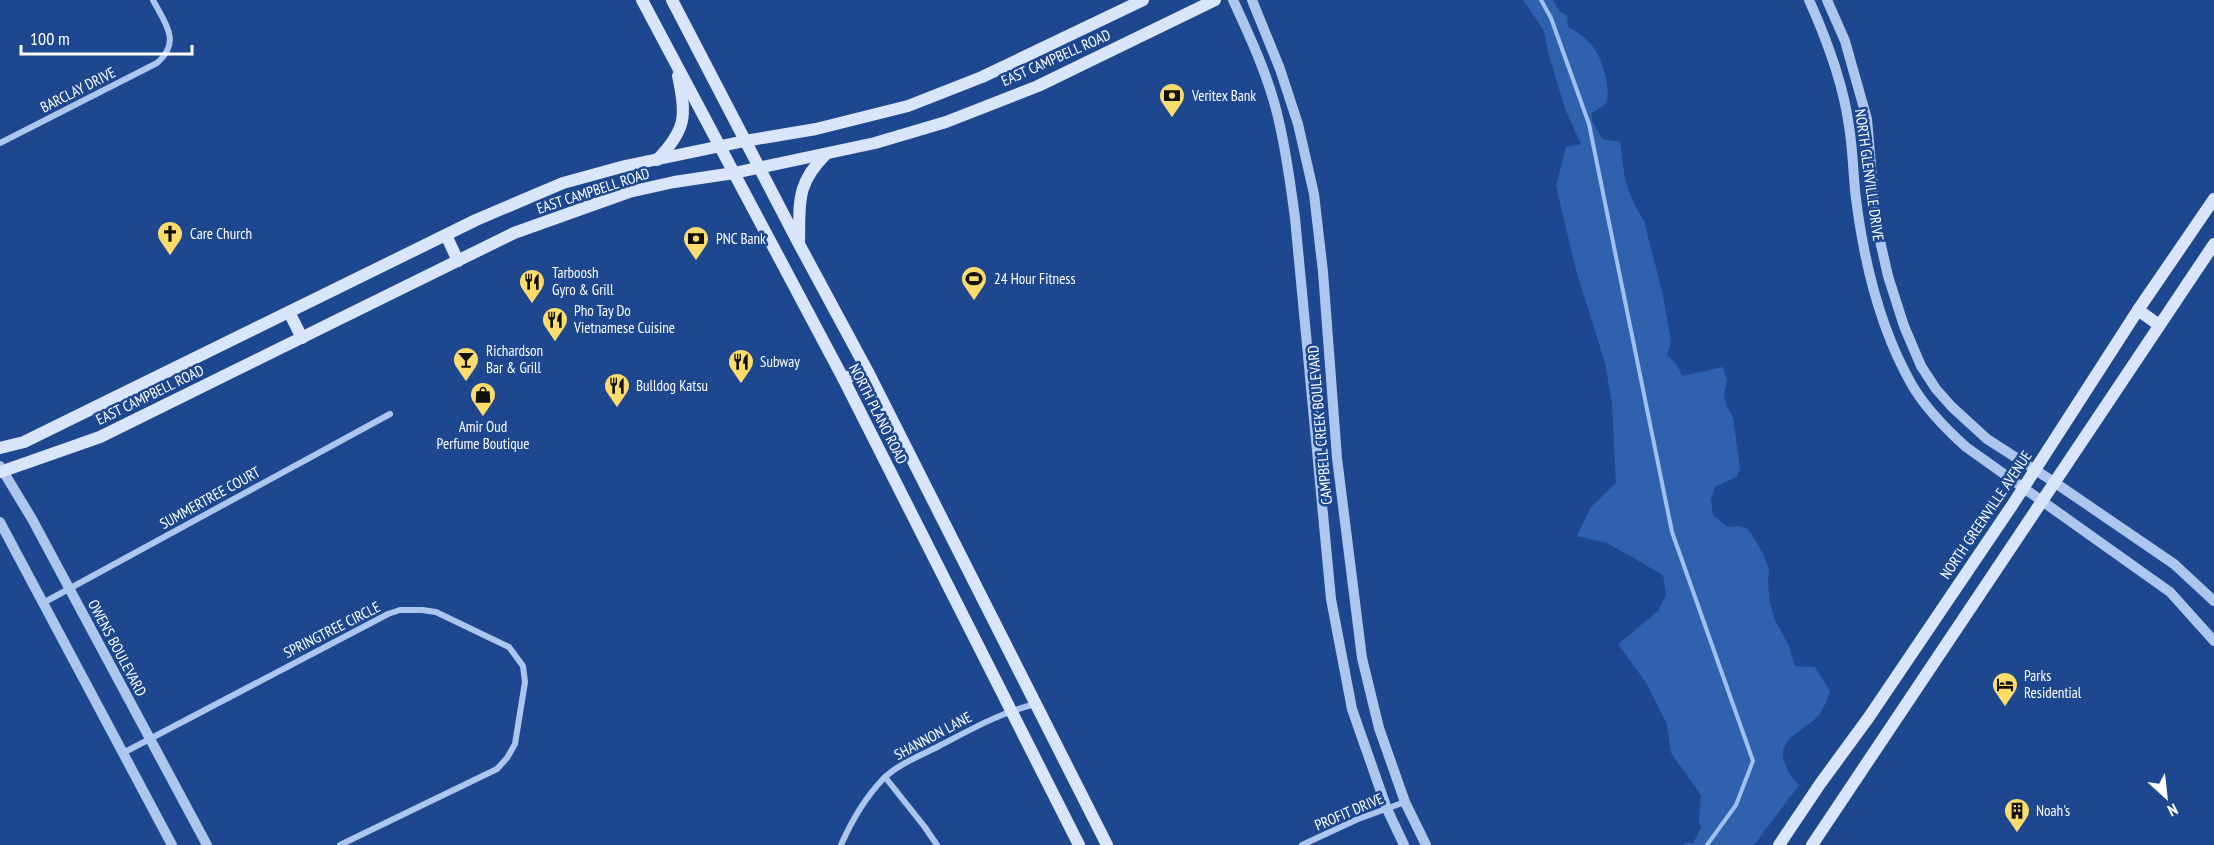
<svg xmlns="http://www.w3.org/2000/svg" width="2214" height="845" font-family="'PT Sans Narrow',sans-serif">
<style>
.green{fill:#3061ae}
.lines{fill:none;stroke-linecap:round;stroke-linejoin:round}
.stream{stroke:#a0c0ef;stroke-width:4}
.minor{stroke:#adc6ee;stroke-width:6}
.tertiary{stroke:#adc6ee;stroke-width:10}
.secondary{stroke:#d9e5fa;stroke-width:12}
.labels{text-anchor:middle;stroke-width:5;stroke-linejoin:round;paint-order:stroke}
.street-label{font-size:15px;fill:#fff;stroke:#1d4890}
.poi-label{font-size:15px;fill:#fff;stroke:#1d4890;text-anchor:start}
</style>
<rect width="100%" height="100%" fill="#1d4890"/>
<path class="green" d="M 1523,0 L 1553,0 L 1560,12 L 1567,15 L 1568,27 C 1575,31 1582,35 1588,41 C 1602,54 1610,84 1607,103 L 1592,113 L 1592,121 L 1602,139 L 1620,142 L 1625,179 L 1634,204 L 1644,221 L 1662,291 L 1671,341 L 1667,355 L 1677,365 L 1682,376 L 1723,367 L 1727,380 L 1724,395 L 1726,404 L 1733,418 L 1740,469 L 1736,477 L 1715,487 L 1711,500 L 1713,515 L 1727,527 L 1739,526 L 1748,529 L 1763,553 L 1769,569 L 1768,583 L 1770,603 L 1775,620 L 1788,644 L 1795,666 L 1815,667 L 1830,691 C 1827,700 1824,709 1818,716 C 1805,730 1777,739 1784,761 C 1788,772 1791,777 1799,785 L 1754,845 L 1684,845 L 1685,843 L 1693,843 L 1701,828 L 1699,820 L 1701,795 L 1671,753 L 1667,724 L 1647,684 L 1618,644 L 1658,611 L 1666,595 L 1663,575 L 1607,543 L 1577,536 L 1591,507 L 1616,483 L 1612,403 L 1605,363 L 1576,270 L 1556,186 L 1566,147 L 1581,144 L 1565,109 L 1548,52 L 1544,31 Z"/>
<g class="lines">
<path class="stream" d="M 1541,0 L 1551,18 L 1589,124 L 1672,532 L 1753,761 L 1736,805 L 1707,845"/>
<g class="minor">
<path d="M 0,143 L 157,63 C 182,42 165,23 153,0"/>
<path d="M 43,603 L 390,414"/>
<path d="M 123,753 L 388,614 L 400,610 L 422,610 L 436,612 L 509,647 L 523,666 L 525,682 L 515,744 L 507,758 L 497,769 L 340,845"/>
<path d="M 885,777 L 924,826 L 937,845"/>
<path d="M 841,845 C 852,820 864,799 883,779 C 898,764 920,756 939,746 C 970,730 1001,712 1036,704"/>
<path d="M 1302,845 L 1358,819 L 1405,802"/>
</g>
<g class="tertiary">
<path d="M 1233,0 C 1252,41 1271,82 1280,126 C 1287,157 1291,188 1295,218 L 1331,599 L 1352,709 L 1387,809 L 1404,845"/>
<path d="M 1252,0 L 1280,69 L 1298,124 L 1314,194 L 1323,272 L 1337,458 L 1362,658 L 1379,728 L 1405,802 L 1426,845"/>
<path d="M 1809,0 C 1827,40 1843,82 1849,126 C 1853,150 1853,174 1856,199 C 1864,262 1880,329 1912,385 C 1926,409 1946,429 1966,447 L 2170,592 L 2214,641"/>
<path d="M 1827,0 L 1845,41 L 1867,119 L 1876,223 L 1888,276 L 1904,326 L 1921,366 L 1936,389 L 1952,407 L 1987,439 L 2054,482 L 2174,564 L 2214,601"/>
<path d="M 0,466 L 32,519 L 207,845"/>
<path d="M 0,522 L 172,845"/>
</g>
<g class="secondary">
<path d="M 642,0 L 843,378 L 1079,845"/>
<path d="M 672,0 L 799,244 L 868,372 L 1107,845"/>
<path d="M 657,160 C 686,130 687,116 678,76"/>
<path d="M 446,235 L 458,261"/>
<path d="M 799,243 C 800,203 795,185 826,154"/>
<path d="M 2138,310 L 2159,325"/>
<path d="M 289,312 L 302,338"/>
<path d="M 843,378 L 868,372"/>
<path d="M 0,448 L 24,442 L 476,220 L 563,183 L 625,166 L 745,141 L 816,129 L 908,106 L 982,77 L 1143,0"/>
<path d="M 0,472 L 100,437 L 514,233 L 629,192 L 674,182 L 734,173 L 875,143 L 946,122 L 1038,86 L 1215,0"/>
<path d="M 1779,845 L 1820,784 L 1869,717 L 2013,504 L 2138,310 L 2214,199"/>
<path d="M 1812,845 L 2214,244"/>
</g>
</g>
<defs>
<symbol id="bank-pin" viewBox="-11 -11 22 30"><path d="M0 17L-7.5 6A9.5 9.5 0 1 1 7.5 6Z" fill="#fddc6b" stroke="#1d4890"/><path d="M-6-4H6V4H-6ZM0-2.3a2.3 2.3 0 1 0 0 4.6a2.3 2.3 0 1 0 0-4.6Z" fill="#111"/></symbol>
<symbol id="church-pin" viewBox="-11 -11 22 30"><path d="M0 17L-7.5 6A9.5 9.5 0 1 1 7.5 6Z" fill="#fddc6b" stroke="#1d4890"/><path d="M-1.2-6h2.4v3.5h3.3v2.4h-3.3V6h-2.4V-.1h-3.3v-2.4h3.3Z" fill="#111"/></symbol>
<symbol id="stadium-pin" viewBox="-11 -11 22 30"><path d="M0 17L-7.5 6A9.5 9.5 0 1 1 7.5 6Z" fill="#fddc6b" stroke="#1d4890"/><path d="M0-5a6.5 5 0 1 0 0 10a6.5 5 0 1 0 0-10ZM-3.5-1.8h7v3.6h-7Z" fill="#111"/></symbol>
<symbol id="restaurant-pin" viewBox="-11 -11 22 30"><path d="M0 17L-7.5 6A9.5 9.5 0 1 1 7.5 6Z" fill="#fddc6b" stroke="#1d4890"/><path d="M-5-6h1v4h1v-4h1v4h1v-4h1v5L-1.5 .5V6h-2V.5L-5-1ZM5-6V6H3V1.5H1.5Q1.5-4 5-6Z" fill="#111"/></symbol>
<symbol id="bar-pin" viewBox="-11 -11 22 30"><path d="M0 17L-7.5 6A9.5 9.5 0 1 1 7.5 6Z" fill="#fddc6b" stroke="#1d4890"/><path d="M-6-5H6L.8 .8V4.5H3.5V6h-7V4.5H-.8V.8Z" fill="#111"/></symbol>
<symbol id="shop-pin" viewBox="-11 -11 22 30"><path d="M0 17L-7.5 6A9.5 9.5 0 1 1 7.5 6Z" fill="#fddc6b" stroke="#1d4890"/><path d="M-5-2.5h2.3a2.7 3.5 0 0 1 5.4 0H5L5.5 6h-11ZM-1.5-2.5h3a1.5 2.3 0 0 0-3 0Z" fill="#111"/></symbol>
<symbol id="hotel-pin" viewBox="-11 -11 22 30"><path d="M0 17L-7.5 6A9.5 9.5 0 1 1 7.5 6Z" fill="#fddc6b" stroke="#1d4890"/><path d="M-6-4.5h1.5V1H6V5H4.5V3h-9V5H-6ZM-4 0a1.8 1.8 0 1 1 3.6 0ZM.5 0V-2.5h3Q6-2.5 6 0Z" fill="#111"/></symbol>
<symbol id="building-pin" viewBox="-11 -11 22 30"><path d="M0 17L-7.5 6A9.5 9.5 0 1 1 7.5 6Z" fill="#fddc6b" stroke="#1d4890"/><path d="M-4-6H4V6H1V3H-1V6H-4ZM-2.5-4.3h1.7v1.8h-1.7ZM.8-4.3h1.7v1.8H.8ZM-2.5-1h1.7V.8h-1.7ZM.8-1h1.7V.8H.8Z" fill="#111"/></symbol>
</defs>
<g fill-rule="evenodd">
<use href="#bank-pin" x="1157" y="81" width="30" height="40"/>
<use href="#church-pin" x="155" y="219" width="30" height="40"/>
<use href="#bank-pin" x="681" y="224" width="30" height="40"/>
<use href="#stadium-pin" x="959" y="264" width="30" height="40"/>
<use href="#restaurant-pin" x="517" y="267" width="30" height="40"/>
<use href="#restaurant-pin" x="540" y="305" width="30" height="40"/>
<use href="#bar-pin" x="451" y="345" width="30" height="40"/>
<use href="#restaurant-pin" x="726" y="347" width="30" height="40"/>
<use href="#restaurant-pin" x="602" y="371" width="30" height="40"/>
<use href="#shop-pin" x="468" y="380" width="30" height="40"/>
<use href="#hotel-pin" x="1990" y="670" width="30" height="40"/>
<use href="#building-pin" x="2002" y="796" width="30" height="40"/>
</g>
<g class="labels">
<g class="street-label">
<text transform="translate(1056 58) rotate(-24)" y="5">EAST CAMPBELL ROAD</text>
<text transform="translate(78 90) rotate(-27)" y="5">BARCLAY DRIVE</text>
<text transform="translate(1869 175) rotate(82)" y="5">NORTH GLENVILLE DRIVE</text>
<text transform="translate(593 191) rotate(-18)" y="5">EAST CAMPBELL ROAD</text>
<text transform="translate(150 395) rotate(-26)" y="5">EAST CAMPBELL ROAD</text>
<text transform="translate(878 414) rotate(63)" y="5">NORTH PLANO ROAD</text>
<text transform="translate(1320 425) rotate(-95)" y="5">CAMPBELL CREEK BOULEVARD</text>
<text transform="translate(210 498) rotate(-29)" y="5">SUMMERTREE COURT</text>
<text transform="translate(1986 515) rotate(-56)" y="5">NORTH GREENVILLE AVENUE</text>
<text transform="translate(332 630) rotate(-27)" y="5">SPRINGTREE CIRCLE</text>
<text transform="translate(117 648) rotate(62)" y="5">OWENS BOULEVARD</text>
<text transform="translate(933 736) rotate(-28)" y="5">SHANNON LANE</text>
<text transform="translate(1349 812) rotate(-23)" y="5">PROFIT DRIVE</text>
</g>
<g class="poi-label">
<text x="1192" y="101">Veritex Bank</text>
<text x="190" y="239">Care Church</text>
<text x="716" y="244">PNC Bank</text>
<text x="552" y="278">Tarboosh<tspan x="552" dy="17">Gyro &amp; Grill</tspan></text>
<text x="994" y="284">24 Hour Fitness</text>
<text x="574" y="316">Pho Tay Do<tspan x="574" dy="17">Vietnamese Cuisine</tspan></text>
<text x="486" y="356">Richardson<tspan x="486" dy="17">Bar &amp; Grill</tspan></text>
<text x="760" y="367">Subway</text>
<text x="636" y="391">Bulldog Katsu</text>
<text x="483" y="432" text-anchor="middle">Amir Oud<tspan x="483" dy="17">Perfume Boutique</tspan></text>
<text x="2024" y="681">Parks<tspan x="2024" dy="17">Residential</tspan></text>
<text x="2036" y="816">Noah's</text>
</g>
</g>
<g transform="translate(2166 797) rotate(153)" stroke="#1d4890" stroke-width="4.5" paint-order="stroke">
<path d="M0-4.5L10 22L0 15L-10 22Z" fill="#ffffff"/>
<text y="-9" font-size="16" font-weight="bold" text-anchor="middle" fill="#ffffff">N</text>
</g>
<path d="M21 45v9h171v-9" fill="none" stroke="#ffffff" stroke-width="3"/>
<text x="30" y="45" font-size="18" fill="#ffffff" stroke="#1d4890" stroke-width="4.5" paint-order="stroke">100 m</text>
</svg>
